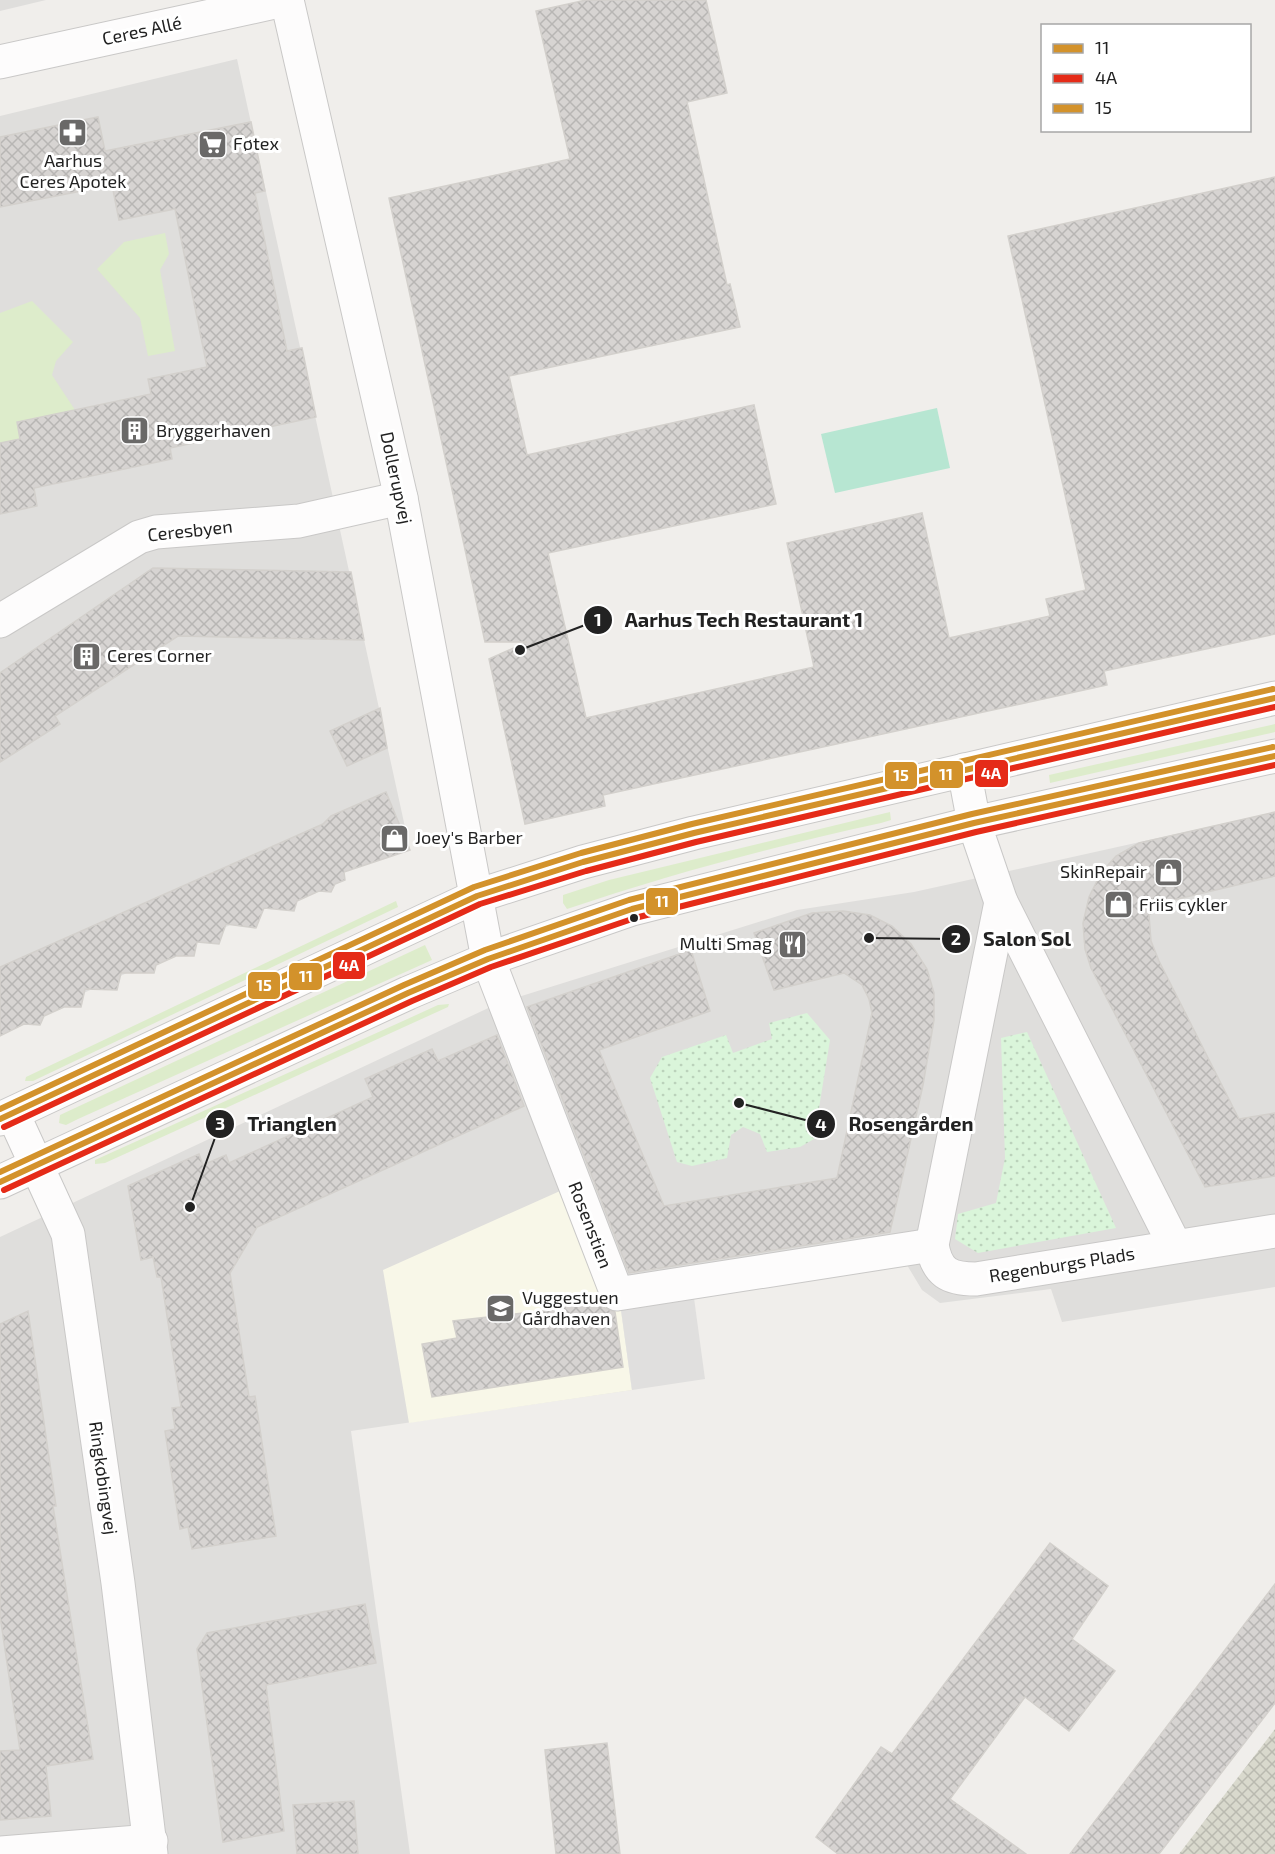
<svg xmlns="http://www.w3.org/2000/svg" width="1275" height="1854" font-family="'Exo 2',sans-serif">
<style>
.residential{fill:#dfdedc}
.education{fill:#f8f7e8}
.construction{fill:url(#construction-cross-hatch)}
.grass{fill:#ddeccb}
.park{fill:url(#park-dots)}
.pitch{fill:#b7e6d2}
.parking{fill:#e0dfde}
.building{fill:url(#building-cross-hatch);stroke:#d3d0cc;stroke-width:1.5}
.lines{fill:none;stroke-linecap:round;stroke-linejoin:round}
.minor-casing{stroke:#c9c8c7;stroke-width:35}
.tertiary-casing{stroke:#c9c8c7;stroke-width:35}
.minor{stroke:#fdfcfc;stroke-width:33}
.tertiary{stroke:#fdfcfc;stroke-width:33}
.bus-1-casing{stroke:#fff;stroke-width:10}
.bus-2-casing{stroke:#fff;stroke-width:10}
.bus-3-casing{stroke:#fff;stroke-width:10}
.bus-1{stroke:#d3922b;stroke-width:6}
.bus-2{stroke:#e52b18;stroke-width:6}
.bus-3{stroke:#d3922b;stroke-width:6}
.bus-dot{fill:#222;stroke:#fff;stroke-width:2}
.labels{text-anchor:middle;stroke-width:6;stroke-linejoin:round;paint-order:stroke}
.street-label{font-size:18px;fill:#222;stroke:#fff}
.poi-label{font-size:18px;fill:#222;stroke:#fff;text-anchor:start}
.leader{fill:none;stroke:#222;stroke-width:2}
.callout-dot{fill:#222;stroke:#fff;stroke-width:2}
.mark-label{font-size:18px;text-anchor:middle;font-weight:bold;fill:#fff}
.callout-label{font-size:20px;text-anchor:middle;font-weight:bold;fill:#222;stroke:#fff;stroke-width:6;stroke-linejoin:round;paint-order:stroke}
.line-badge{stroke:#fff;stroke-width:2}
.badge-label{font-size:16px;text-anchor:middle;font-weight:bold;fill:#fff}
</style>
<defs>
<pattern id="construction-cross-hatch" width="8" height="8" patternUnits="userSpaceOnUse" patternTransform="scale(1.5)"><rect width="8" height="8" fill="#d9d9cd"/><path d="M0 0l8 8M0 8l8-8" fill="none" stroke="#babab0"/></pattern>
<pattern id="park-dots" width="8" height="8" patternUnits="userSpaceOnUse" patternTransform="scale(1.5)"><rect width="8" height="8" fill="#daf5da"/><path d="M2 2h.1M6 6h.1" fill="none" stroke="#bbd2bb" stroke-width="1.8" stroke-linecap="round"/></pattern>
<pattern id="building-cross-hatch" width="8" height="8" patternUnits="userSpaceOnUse" patternTransform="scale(1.5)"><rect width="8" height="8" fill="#d7d4d2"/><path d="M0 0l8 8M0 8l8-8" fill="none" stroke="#b8b6b4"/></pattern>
</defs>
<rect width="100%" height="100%" fill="#f0eeeb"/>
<g class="residential">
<path d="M 0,0 L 46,0 L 0,11 Z"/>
<path d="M 237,59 L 410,850 L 344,872 L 0,1032 L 0,116 Z"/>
<path d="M 1275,812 L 1275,1287 L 1062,1322 L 1051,1289 L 940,1303 L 922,1290 L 907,1265 L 621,1310 L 632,1390 L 351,1431 L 410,1854 L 0,1854 L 0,1237 L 499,1003 L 797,910 L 914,892 Z"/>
</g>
<path class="education" d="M 560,1191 L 607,1305 L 621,1310 L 632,1390 L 409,1423 L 383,1270 Z"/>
<path class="construction" d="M 1275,1729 L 1275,1854 L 1179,1854 Z"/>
<g class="grass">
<path d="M 165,233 L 169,254 L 160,270 L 175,351 L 148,356 L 140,318 L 97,269 L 124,242 Z"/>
<path d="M 32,301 L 73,342 L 56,361 L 52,375 L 75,410 L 17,422 L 20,439 L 0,443 L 0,313 Z"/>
<path d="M 1275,724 L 1275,732 L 1050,783 L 1049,775 Z"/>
<path d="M 890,812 L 891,820 L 881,823 C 775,846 670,874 567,909 L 563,903 L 563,895 L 609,880 Z"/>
<path d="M 396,901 L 398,907 L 377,917 L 33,1081 L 25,1081 L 26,1077 Z"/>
<path d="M 425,945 L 432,960 L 78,1119 L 66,1125 L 59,1123 L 60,1115 Z"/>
<path d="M 449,1004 L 448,1007 L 105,1163 L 95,1164 L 95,1160 L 403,1021 L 438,1005 Z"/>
</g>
<g class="park">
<path d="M 807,1013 L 830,1040 L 814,1139 L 800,1147 L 767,1152 L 760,1134 L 743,1127 L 731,1135 L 727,1158 L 692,1166 L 677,1162 L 650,1078 L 662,1057 L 726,1035 L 733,1053 L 772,1039 L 769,1023 Z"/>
<path d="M 1027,1032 L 1116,1228 L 978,1253 L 955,1239 L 958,1214 L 996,1203 L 1005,1158 L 1001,1038 Z"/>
</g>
<path class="pitch" d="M 937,408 L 950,468 L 835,493 L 821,434 Z"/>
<path class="parking" d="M 694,1298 L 705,1379 L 632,1390 L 621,1310 Z"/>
<g class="building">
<path d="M 586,0 L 706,0 L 727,93 L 687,102 L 727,285 L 730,284 L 740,327 L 509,376 L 527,455 L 754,405 L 776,504 L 548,553 L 586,718 L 814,667 L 787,543 L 922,513 L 949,638 L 1050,616 L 1046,599 L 1086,590 L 1008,236 L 1275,177 L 1275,634 L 1104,671 L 1107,685 L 603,795 L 605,806 L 525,824 L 489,659 L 527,642 L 485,642 L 389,198 L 570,159 L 536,11 Z"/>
<path d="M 98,117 L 105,151 L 251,122 L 265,191 L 255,193 L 287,351 L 302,348 L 316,417 L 170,448 L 172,459 L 34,488 L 37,506 L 0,514 L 0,443 L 20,439 L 17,422 L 151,394 L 148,379 L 207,367 L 175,209 L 119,220 L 112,185 L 0,207 L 0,137 Z"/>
<path d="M 153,568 L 351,572 L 364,640 L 178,636 L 55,716 L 60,724 L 0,762 L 0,673 Z"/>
<path d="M 380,708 L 387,748 L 347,766 L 330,731 Z"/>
<path d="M 386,792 L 410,850 L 344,872 L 345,880 L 335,884 L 331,892 L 319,891 L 297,901 L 294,911 L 264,908 L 256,928 L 226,924 L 219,944 L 197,942 L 194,956 L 176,956 L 156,965 L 154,973 L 121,973 L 117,990 L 85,989 L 81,1007 L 64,1007 L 44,1016 L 40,1025 L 24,1024 L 0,1036 L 0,967 L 323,824 L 331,816 Z"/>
<path d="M 1275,812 L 1275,876 L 1169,901 L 1149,915 L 1151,941 L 1159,961 L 1239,1119 L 1275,1113 L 1275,1176 L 1205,1187 L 1091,968 L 1085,949 L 1083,923 L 1089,897 L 1101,873 L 1116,856 L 1139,843 Z"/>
<path d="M 843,911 L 870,915 L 892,926 L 911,944 L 927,969 L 934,993 L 934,1020 L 923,1085 L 890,1232 L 629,1273 L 527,1007 L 691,950 L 710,1011 L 599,1050 L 664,1206 L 837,1178 L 872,1013 L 869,999 L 862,985 L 844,973 L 774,990 L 754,933 L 812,913 Z"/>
<path d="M 497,1035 L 524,1106 L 257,1227 L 230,1273 L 249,1397 L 255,1396 L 276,1536 L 192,1549 L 188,1527 L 180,1529 L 165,1431 L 175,1429 L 172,1408 L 181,1407 L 161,1277 L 157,1277 L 153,1257 L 141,1260 L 128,1186 L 199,1154 L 203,1165 L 226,1155 L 229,1163 L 373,1097 L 365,1079 L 432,1049 L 438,1061 Z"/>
<path d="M 599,1300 L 605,1308 L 615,1312 L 623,1367 L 432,1397 L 422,1344 L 457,1338 L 453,1321 L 550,1310 L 550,1308 Z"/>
<path d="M 28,1311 L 56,1506 L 53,1506 L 93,1759 L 46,1766 L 51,1816 L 0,1820 L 0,1751 L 20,1750 L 0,1616 L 0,1324 Z"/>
<path d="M 1050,1543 L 1108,1586 L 1072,1639 L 1115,1671 L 1069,1731 L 1025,1697 L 950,1799 L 1026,1854 L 838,1854 L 816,1837 L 881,1747 L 892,1754 Z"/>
<path d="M 1275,1584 L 1275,1703 L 1159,1854 L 1070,1854 Z"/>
<path d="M 365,1604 L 376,1663 L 266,1685 L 284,1831 L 223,1842 L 197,1649 L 207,1633 Z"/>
<path d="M 607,1743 L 620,1854 L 556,1854 L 545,1750 Z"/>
<path d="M 354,1801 L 358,1854 L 297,1854 L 293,1805 Z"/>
</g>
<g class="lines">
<defs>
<g id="minor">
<path d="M 287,0 L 401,498 L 488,959 L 617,1294 L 932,1245"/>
<path d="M 0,62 L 284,0"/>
<path d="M 0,621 L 139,537 L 156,532 L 299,521 L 401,498"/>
<path d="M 964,770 L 974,823 L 1001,902 L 1175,1246"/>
<path d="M 1001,902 L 932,1245 C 937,1273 949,1279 976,1279 L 1275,1231"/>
<path d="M 13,1114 L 68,1234 L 118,1583 L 151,1854"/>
<path d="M 0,1853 L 151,1841"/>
</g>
<g id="tertiary">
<path d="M 0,1119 L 477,896 L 583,862 L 694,833 L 1275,698"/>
<path d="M 0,1182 L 408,993 L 488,959 L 632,909 L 974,823 L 1275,756"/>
</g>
</defs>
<use href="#minor" class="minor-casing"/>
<use href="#tertiary" class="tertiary-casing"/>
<use href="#minor" class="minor"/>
<use href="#tertiary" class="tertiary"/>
<defs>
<g id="bus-1">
<path d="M 0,1119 L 477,896 L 583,862 L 694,833 L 1275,698"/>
<path d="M 0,1182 L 408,993 L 488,959 L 632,909 L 974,823 L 1275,756"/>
</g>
<g id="bus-2">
<path d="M 4,1127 L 480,904 L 586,871 L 696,842 L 1275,707"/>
<path d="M 4,1190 L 412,1001 L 491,967 L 635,918 L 976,832 L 1275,765"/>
</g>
<g id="bus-3">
<path d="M 0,1109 L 474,887 L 581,853 L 692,824 L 1273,689"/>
<path d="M 0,1172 L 404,985 L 485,950 L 629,900 L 972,814 L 1273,747"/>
</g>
</defs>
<use href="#bus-1" class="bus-1-casing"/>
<use href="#bus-2" class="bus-2-casing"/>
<use href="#bus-3" class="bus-3-casing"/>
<use href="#bus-1" class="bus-1"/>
<use href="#bus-2" class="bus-2"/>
<use href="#bus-3" class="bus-3"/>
</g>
<defs>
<symbol id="pharmacy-square" viewBox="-11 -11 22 22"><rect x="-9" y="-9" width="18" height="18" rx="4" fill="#6a6968" stroke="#fff"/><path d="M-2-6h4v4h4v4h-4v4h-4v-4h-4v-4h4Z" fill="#fff"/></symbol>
<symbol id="supermarket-square" viewBox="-11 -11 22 22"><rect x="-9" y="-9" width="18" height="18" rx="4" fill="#6a6968" stroke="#fff"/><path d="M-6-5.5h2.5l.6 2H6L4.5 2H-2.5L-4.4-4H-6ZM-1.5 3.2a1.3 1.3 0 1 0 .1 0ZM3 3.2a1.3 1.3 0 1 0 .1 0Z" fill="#fff"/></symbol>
<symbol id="building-square" viewBox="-11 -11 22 22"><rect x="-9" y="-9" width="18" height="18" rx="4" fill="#6a6968" stroke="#fff"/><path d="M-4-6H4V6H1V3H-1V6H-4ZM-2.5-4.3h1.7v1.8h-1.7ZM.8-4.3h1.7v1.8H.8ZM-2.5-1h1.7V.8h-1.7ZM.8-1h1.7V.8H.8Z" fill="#fff"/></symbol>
<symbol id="shop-square" viewBox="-11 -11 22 22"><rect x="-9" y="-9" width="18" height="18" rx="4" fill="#6a6968" stroke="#fff"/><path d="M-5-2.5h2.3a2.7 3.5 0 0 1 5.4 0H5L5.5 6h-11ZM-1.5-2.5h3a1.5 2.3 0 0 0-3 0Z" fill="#fff"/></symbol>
<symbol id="restaurant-square" viewBox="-11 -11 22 22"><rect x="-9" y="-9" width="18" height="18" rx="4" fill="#6a6968" stroke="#fff"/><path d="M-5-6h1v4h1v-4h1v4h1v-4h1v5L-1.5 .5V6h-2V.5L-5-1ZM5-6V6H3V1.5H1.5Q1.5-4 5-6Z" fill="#fff"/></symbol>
<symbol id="school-square" viewBox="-11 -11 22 22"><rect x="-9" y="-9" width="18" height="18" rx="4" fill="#6a6968" stroke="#fff"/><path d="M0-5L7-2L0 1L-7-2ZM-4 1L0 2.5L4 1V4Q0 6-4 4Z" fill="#fff"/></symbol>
</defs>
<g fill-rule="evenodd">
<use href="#pharmacy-square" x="56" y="116" width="33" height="33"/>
<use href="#supermarket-square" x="196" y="128" width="33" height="33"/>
<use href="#building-square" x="118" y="414" width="33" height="33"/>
<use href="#building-square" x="70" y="640" width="33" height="33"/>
<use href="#shop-square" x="378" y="822" width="33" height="33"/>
<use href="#shop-square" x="1152" y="856" width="33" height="33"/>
<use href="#shop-square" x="1102" y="888" width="33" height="33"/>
<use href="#restaurant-square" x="776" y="928" width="33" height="33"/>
<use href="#school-square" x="484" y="1292" width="33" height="33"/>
</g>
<circle class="bus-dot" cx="634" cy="918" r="5"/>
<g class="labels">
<g class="street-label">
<text transform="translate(142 31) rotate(-12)" y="6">Ceres Allé</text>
<text transform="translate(396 478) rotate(78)" y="6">Dollerupvej</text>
<text transform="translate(190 531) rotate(-6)" y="6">Ceresbyen</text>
<text transform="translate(590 1225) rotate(69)" y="6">Rosenstien</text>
<text transform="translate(1062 1265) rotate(-9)" y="6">Regenburgs Plads</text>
<text transform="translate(103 1478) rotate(82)" y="6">Ringkøbingvej</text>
</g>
<g class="poi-label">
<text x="233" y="150">Føtex</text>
<text x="73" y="167" text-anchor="middle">Aarhus<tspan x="73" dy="21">Ceres Apotek</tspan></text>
<text x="156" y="437">Bryggerhaven</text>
<text x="107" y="662">Ceres Corner</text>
<text x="415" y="844">Joey's Barber</text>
<text x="1147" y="878" text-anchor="end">SkinRepair</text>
<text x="1139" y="911">Friis cykler</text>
<text x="772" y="950" text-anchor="end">Multi Smag</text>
<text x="522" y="1304">Vuggestuen<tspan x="522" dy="21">Gårdhaven</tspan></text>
</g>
</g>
<path class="leader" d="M520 650L598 620M869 938L956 939M190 1207L220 1124M739 1103L821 1124"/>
<g class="callout-dot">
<circle cx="520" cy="650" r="6"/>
<circle cx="869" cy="938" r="6"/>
<circle cx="190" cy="1207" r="6"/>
<circle cx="739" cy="1103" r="6"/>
<circle cx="598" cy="620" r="15"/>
<circle cx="956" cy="939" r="15"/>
<circle cx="220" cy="1124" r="15"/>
<circle cx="821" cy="1124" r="15"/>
</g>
<g class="mark-label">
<text x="598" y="626">1</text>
<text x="956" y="945">2</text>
<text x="220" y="1130">3</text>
<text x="821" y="1131">4</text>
</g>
<g class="callout-label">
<text x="744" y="627">Aarhus Tech Restaurant 1</text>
<text x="1027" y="946">Salon Sol</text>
<text x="292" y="1131">Trianglen</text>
<text x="911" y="1131">Rosengården</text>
</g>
<g class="line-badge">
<rect x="974" y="759" width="35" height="29" rx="6" fill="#e52b18"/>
<rect x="929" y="760" width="35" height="29" rx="6" fill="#d3922b"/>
<rect x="884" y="761" width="34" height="29" rx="6" fill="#d3922b"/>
<rect x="645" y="887" width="34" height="29" rx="6" fill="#d3922b"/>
<rect x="332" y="951" width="34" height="29" rx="6" fill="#e52b18"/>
<rect x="288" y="962" width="35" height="29" rx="6" fill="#d3922b"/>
<rect x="247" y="971" width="34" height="29" rx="6" fill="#d3922b"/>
</g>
<g class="badge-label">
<text x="991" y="779">4A</text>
<text x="946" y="780">11</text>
<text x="901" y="781">15</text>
<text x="662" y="907">11</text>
<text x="349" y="971">4A</text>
<text x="306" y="982">11</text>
<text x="264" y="991">15</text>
</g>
<rect x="1041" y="24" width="210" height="108" fill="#ffffff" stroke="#a7a7a7" stroke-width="1.5"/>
<rect x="1053" y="44" width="30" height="9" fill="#d3922b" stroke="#a7a7a7" stroke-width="1.5"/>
<text x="1095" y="54" font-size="18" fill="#222222">11</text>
<rect x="1053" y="74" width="30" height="9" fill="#e52b18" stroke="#a7a7a7" stroke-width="1.5"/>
<text x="1095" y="84" font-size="18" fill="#222222">4A</text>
<rect x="1053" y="104" width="30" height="9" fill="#d3922b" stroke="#a7a7a7" stroke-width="1.5"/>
<text x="1095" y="114" font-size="18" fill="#222222">15</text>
</svg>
